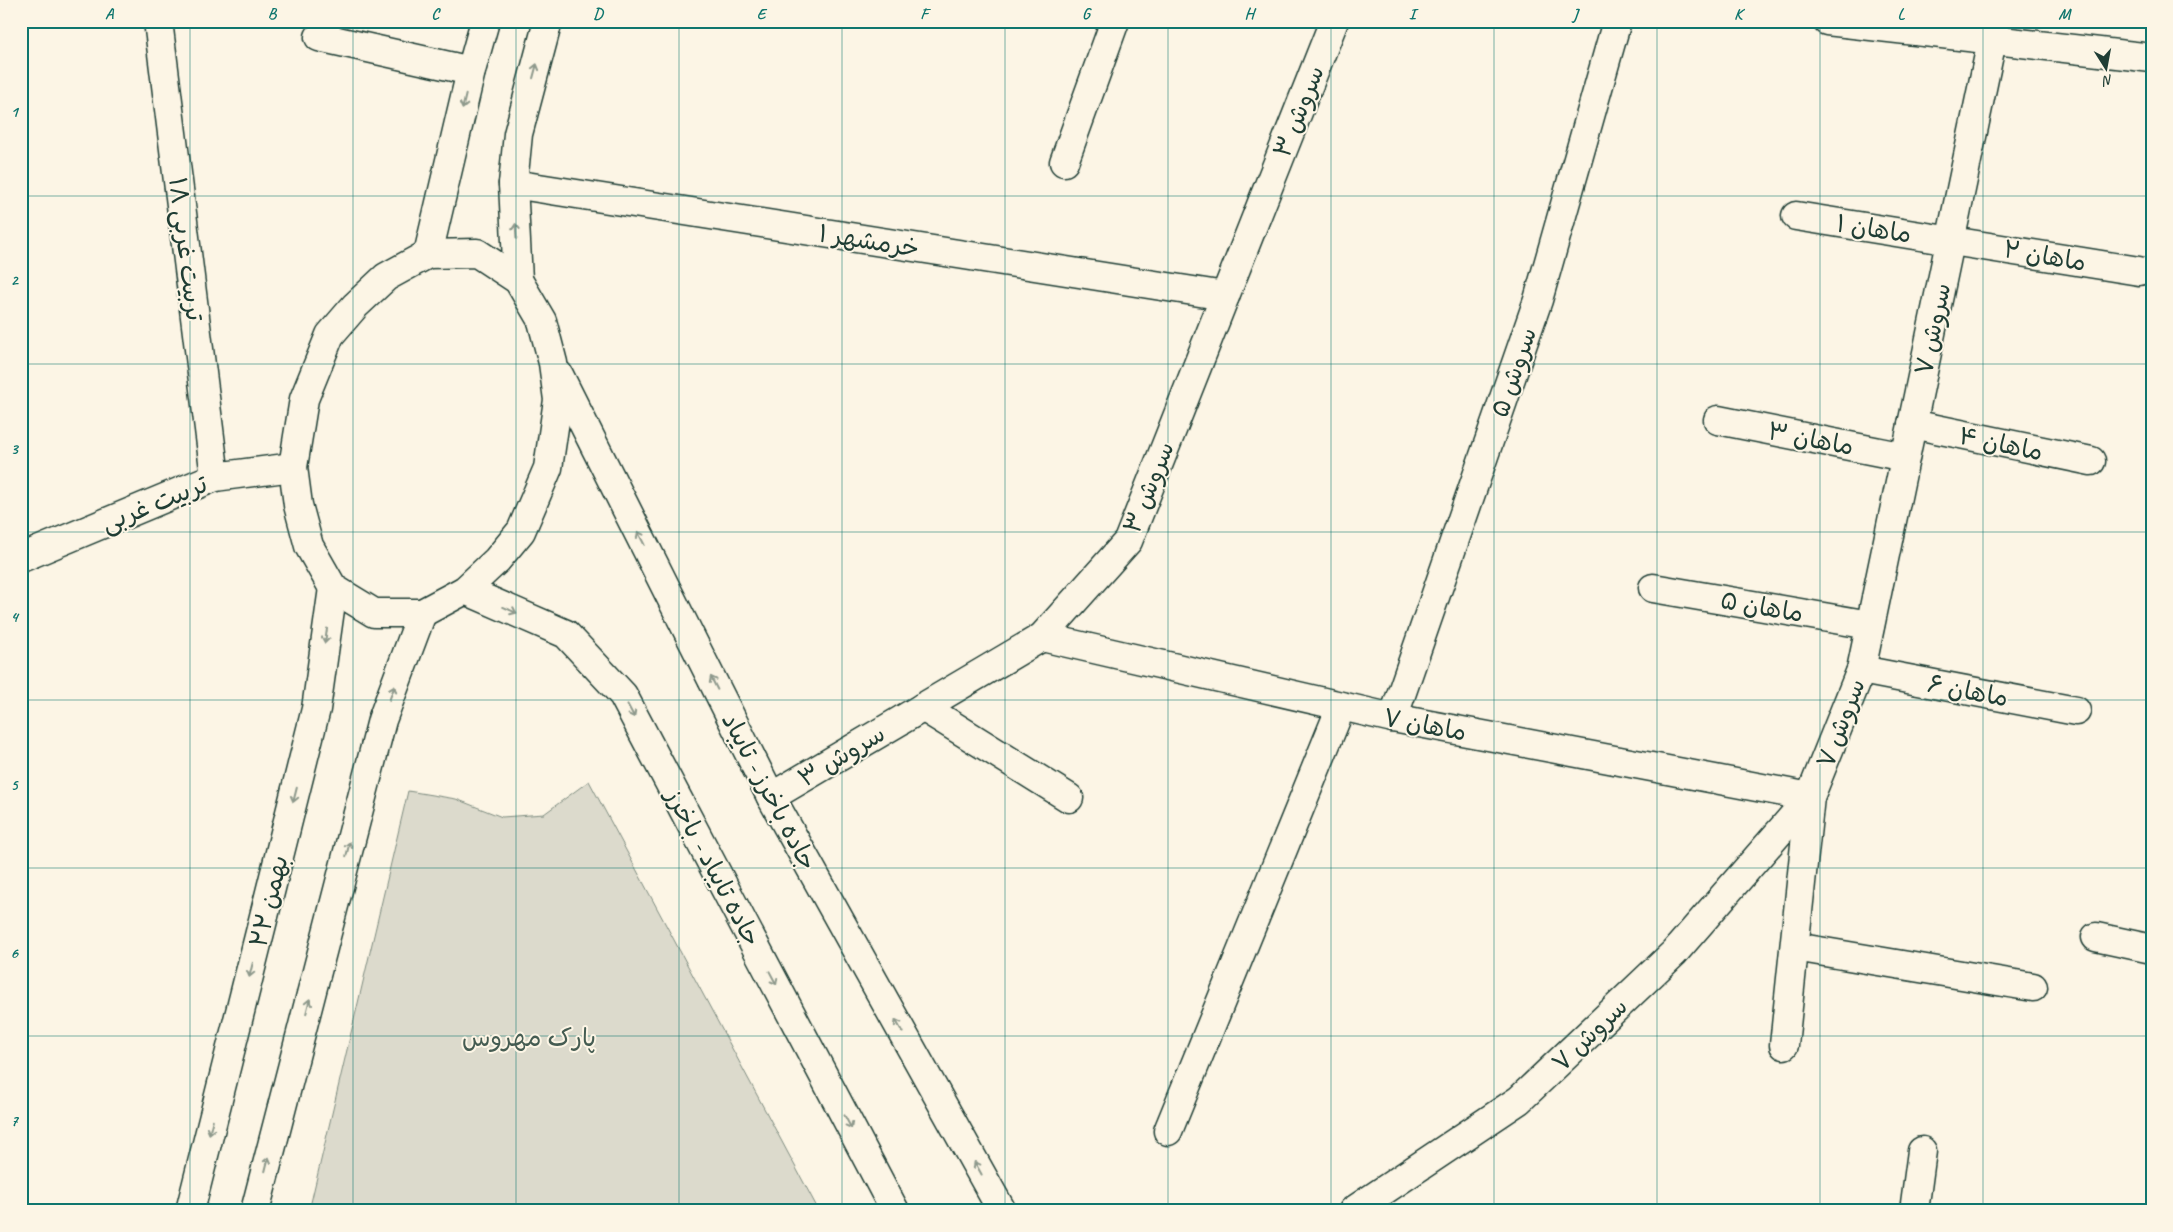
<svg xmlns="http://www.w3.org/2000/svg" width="2173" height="1232" font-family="Caveat,'Playpen Sans Arabic',sans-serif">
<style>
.green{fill:#dcdacc;stroke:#7e8c80}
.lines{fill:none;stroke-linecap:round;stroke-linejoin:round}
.street-casing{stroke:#1f3d34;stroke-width:31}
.secondary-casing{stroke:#1f3d34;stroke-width:31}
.primary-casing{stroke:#1f3d34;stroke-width:31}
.street{stroke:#fcf5e5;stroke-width:28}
.secondary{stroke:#fcf5e5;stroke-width:28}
.primary{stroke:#fcf5e5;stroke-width:28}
.oneway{stroke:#8e998c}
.grid{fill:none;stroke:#0f766e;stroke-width:1;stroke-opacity:0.55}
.labels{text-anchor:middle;stroke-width:4;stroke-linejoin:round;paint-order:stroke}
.street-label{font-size:25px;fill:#1f3d34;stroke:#fcf5e5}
.park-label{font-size:25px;fill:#455c52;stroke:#fcf5e5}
.neatline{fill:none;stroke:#0f766e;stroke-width:2}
.grid-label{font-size:16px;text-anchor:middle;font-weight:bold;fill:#0f766e}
</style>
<rect width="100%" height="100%" fill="#fcf5e5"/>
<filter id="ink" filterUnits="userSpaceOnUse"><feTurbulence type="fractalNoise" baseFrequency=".02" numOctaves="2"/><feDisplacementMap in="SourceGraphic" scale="10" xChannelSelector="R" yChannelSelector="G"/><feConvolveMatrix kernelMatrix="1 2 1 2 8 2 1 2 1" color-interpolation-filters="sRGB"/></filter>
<g filter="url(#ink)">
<path class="green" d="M 589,781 L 819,1211 L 309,1211 L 408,791 L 456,799 L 502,817 L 544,814 Z"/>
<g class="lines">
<defs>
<g id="street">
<path d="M 158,21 L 215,477"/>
<path d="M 1827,21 L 2152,58"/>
<path d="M 319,37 L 471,71"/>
<path d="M 1064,162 L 1115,21"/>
<path d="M 513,184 L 1225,296"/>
<path d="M 1796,216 L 2139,271"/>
<path d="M 1718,420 L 1905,457"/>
<path d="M 1912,424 L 2091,461"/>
<path d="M 1653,588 L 1870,625"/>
<path d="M 1042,637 L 1393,718 L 1810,797 L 1784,1045"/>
<path d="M 1861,670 L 2076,711"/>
<path d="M 923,707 L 1069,798"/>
<path d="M 1393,718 L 1538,300 L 1617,21"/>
<path d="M 771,797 L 1042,637 L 1128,541 L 1334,21"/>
<path d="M 2096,937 L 2152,949"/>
<path d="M 1795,947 L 2033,987"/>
<path d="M 1168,1131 L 1341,707"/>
<path d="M 1353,1211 L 1519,1100 L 1674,953 L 1810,797 L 1861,670 L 1996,21"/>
<path d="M 1914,1211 L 1922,1151"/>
</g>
<g id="secondary">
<path d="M 21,558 L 215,477 L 293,467"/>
<path d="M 190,1211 L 316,709 L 333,588"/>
<path d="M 255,1211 L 382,720 L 422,613"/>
</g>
<g id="primary">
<path d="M 477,253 L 518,280 L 542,321 L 553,363 L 558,400 L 548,468 L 521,531 L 497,560 L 465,590 L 422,613 L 374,613 L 333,588 L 309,546 L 298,505 L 293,467 L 304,399 L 330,335 L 355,306 L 386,277 L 428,254 Z"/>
<path d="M 428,254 L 471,71 L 485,21"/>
<path d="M 518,280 L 513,184 L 518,134 L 548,21"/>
<path d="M 559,375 L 771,797 L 1002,1211"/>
<path d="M 465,590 L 566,634 L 623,695 L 895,1211"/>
</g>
</defs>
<use href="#street" class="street-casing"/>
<use href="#secondary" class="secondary-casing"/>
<use href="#primary" class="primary-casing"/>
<use href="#street" class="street"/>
<use href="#secondary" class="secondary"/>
<use href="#primary" class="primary"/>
</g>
<defs><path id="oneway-shaft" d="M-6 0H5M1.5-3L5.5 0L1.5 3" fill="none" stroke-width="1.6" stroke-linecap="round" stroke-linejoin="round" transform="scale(1.25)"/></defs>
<g class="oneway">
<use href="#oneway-shaft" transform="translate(535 71) rotate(-75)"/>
<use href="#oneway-shaft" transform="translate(464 102) rotate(103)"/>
<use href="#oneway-shaft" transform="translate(516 231) rotate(-93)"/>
<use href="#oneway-shaft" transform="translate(641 538) rotate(-117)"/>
<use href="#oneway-shaft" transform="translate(510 610) rotate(24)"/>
<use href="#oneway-shaft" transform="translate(326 636) rotate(98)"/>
<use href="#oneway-shaft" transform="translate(714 683) rotate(-117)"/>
<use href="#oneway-shaft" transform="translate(392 693) rotate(-69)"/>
<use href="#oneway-shaft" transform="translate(631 711) rotate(62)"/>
<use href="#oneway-shaft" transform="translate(295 795) rotate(104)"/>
<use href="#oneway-shaft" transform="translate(348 849) rotate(-76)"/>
<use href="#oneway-shaft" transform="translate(251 970) rotate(104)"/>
<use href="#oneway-shaft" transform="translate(773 978) rotate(62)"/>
<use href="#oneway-shaft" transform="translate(308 1006) rotate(-76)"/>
<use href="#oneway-shaft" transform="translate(899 1026) rotate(-119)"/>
<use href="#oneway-shaft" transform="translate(848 1122) rotate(62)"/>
<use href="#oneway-shaft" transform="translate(211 1127) rotate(104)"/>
<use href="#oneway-shaft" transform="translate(267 1164) rotate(-76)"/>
<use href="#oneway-shaft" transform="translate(978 1168) rotate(-119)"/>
</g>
</g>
<path class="grid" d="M 190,21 L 190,1211M 353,21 L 353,1211M 516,21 L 516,1211M 679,21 L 679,1211M 842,21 L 842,1211M 1005,21 L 1005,1211M 1168,21 L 1168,1211M 1331,21 L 1331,1211M 1494,21 L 1494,1211M 1657,21 L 1657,1211M 1820,21 L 1820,1211M 1983,21 L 1983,1211M 21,196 L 2152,196M 21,364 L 2152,364M 21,532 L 2152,532M 21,700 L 2152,700M 21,868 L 2152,868M 21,1036 L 2152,1036"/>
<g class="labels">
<g class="street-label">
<text transform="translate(1298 111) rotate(-68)" y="9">سروش ۳</text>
<text transform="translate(1874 228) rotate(9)" y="9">ماهان ۱</text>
<text transform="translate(869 240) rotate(9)" y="9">خرمشهر ۱</text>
<text transform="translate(187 249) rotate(83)" y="9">تربیت غربی ۱۸</text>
<text transform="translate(2045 255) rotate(10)" y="9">ماهان ۲</text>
<text transform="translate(1932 329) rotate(-78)" y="9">سروش ۷</text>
<text transform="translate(1513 372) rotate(-71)" y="9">سروش ۵</text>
<text transform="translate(1811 438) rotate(11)" y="9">ماهان ۳</text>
<text transform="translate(2001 443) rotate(12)" y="9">ماهان ۴</text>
<text transform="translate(1148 487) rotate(-68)" y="9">سروش ۳</text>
<text transform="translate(154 503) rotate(-22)" y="9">تربیت غربی</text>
<text transform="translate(1762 606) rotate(10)" y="9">ماهان ۵</text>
<text transform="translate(1968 690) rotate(11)" y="9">ماهان ۶</text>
<text transform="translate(1840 723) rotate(-69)" y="9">سروش ۷</text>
<text transform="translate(1425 724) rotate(11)" y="9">ماهان ۷</text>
<text transform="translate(841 755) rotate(-31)" y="9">سروش ۳</text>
<text transform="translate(770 791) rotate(62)" y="9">جاده باخرز - تایباد</text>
<text transform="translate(714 867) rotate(62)" y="9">جاده تایباد - باخرز</text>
<text transform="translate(268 901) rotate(-76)" y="9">۲۲ بهمن</text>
<text transform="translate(1589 1034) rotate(-44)" y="9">سروش ۷</text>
</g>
<g class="park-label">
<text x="529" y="1046">پارک مهروس</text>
</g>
</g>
<rect width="2173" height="1232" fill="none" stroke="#fcf5e5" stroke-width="55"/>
<g transform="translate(2106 68) rotate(169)" stroke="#fcf5e5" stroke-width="4" paint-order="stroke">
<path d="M0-4L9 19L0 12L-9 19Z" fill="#1f3d34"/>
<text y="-8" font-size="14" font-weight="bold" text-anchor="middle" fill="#1f3d34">N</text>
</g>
<rect x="28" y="28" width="2118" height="1176" class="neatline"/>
<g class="grid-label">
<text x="109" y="19">A</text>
<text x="272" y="19">B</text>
<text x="435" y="19">C</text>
<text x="598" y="19">D</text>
<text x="761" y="19">E</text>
<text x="924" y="19">F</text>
<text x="1086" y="19">G</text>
<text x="1249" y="19">H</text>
<text x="1412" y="19">I</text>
<text x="1575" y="19">J</text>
<text x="1738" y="19">K</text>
<text x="1901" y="19">L</text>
<text x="2064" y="19">M</text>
<text x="14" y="117">1</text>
<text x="14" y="285">2</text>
<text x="14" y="454">3</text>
<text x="14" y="622">4</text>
<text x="14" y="790">5</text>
<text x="14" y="958">6</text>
<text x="14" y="1126">7</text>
</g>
</svg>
